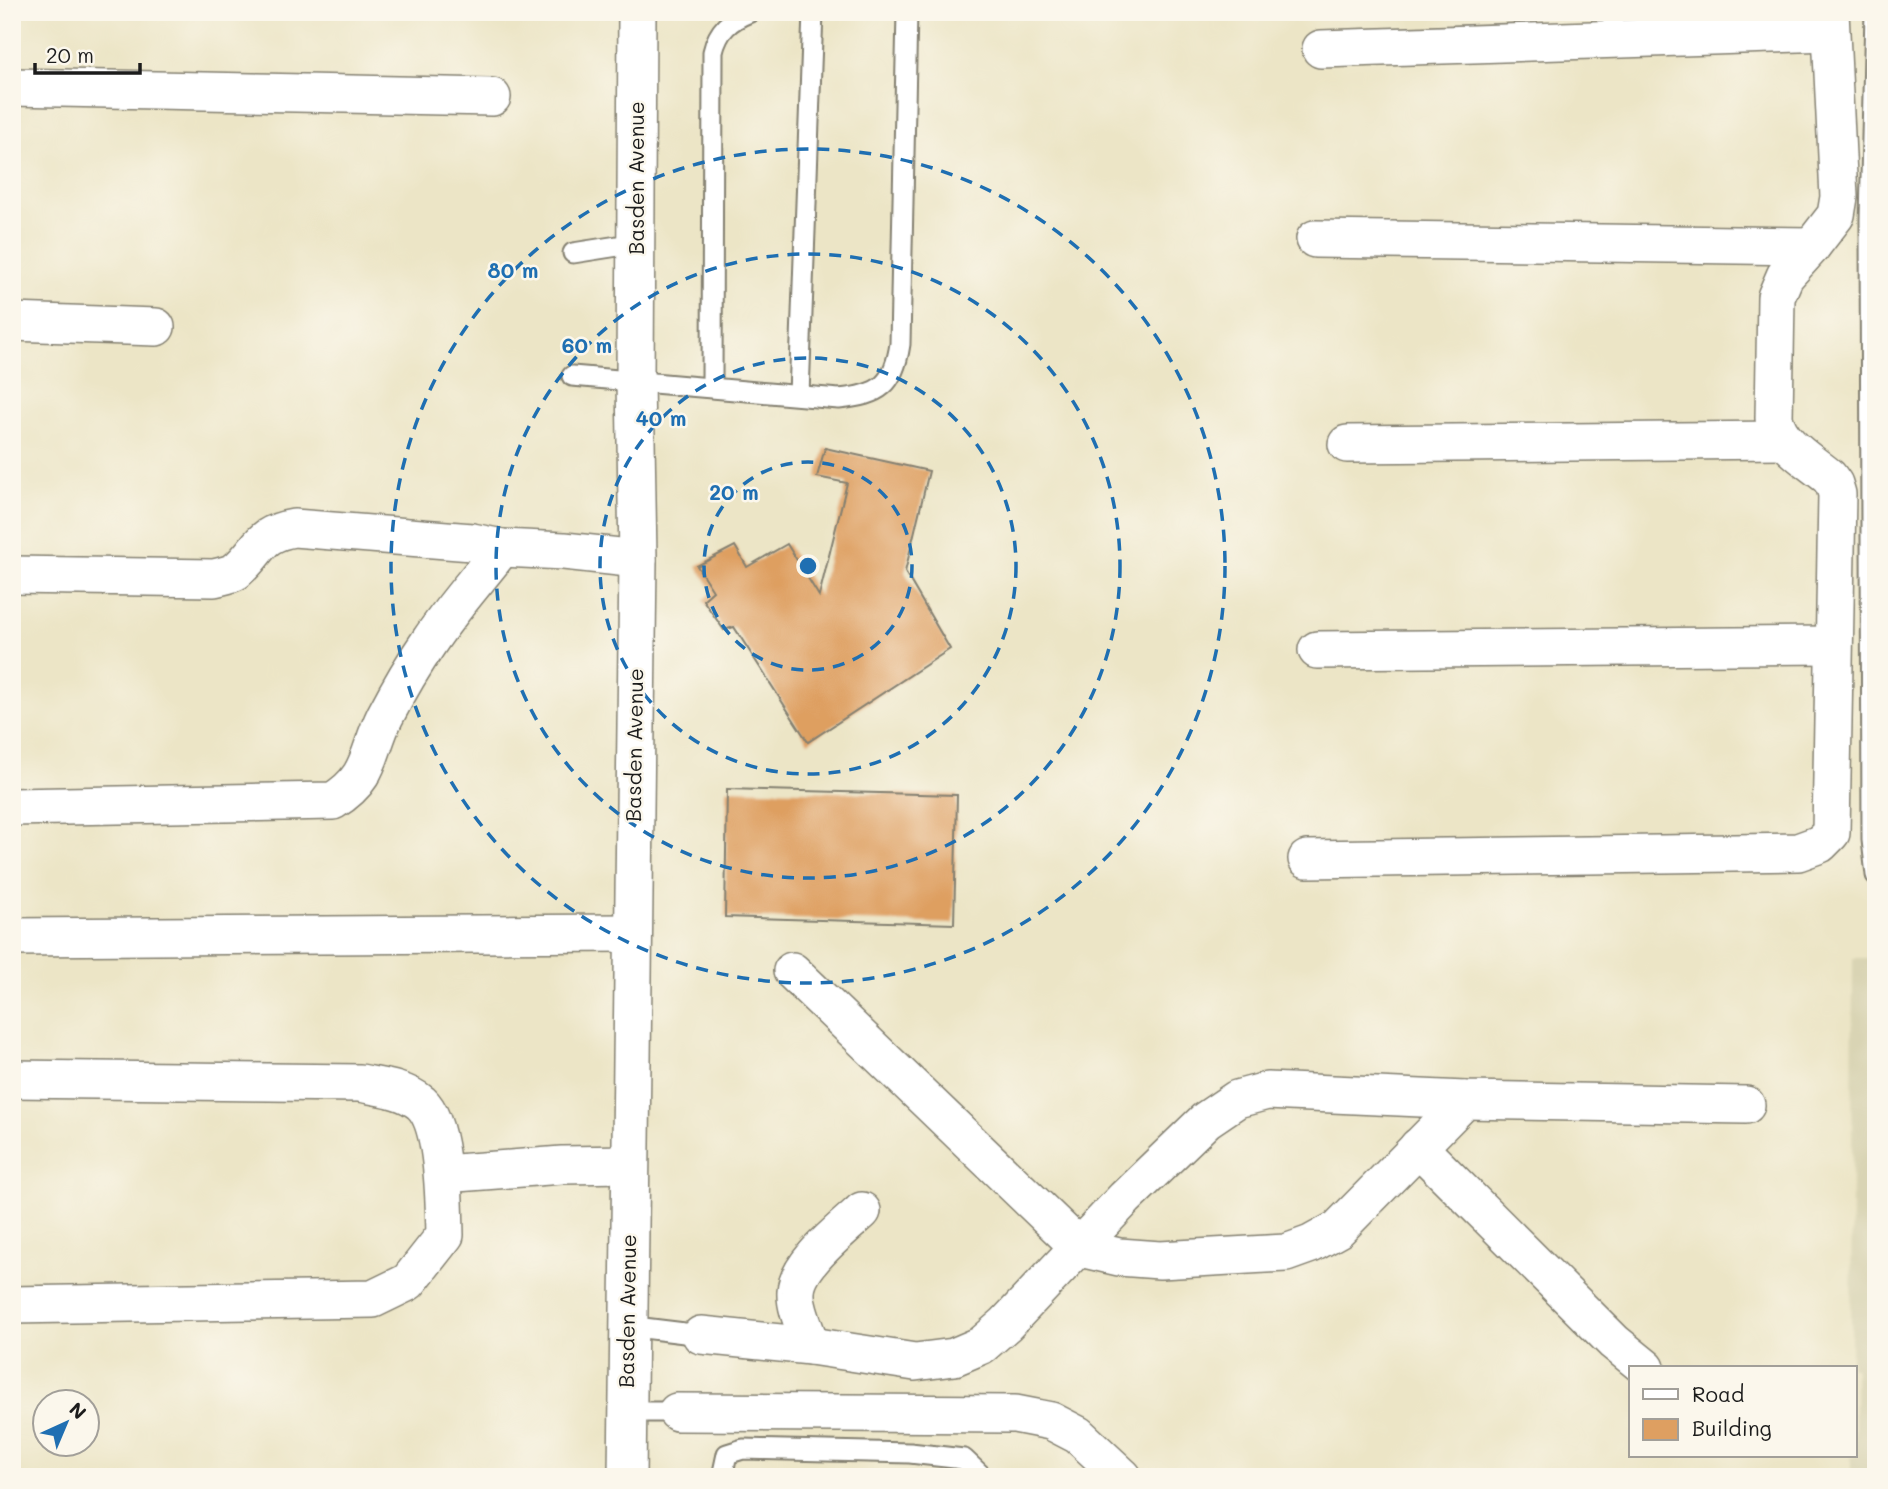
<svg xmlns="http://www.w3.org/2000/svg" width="1888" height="1489" font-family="Mali,sans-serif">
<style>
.built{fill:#d9d4b4}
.building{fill:#de9f61}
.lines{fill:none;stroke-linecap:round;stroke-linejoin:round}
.service-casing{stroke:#848071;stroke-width:23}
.minor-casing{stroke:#848071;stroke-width:40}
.service{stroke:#fff;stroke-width:19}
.minor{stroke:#fff;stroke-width:37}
.ring{fill:none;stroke:#1f6fb2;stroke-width:3.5;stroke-dasharray:12 9}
.labels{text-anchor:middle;stroke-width:5;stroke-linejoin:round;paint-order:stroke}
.street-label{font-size:21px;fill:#1c1c1c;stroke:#fbf7ec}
.centre{fill:#1f6fb2;stroke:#fbf7ec;stroke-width:3.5}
.ring-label{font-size:21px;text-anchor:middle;font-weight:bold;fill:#1f6fb2;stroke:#fbf7ec;stroke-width:5;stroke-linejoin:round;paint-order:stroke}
</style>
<rect width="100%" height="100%" fill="#fbf7ec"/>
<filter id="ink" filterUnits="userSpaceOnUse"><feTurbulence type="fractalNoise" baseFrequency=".0143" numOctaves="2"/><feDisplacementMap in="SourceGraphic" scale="14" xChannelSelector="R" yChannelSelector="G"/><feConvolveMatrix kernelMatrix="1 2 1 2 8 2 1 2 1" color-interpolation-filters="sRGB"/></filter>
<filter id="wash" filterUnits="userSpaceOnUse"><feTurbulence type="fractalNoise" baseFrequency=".00686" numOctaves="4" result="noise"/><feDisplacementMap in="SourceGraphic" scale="28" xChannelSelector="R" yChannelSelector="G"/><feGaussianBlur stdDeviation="1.57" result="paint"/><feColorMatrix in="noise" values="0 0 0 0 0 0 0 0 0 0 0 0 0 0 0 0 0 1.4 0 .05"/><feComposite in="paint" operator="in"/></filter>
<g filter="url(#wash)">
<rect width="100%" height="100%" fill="#ece5c6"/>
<path class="built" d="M 1853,958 L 1876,958 L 1876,1477 L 1851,1477 L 1851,1456 L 1855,1456 L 1855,1368 L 1851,1368 Z"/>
<g id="blocks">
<g class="building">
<path d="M 825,448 L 929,471 L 905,572 L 950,649 L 808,742 L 734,627 L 724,630 L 703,600 L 713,591 L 697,566 L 735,546 L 747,567 L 787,544 L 819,596 L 847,483 L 817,477 Z"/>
<path d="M 727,789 L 957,795 L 954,924 L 725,917 Z"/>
</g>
</g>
</g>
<g filter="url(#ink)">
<use href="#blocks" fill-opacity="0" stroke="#848071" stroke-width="2"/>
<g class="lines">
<defs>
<g id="service">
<path d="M 1875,12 L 1870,220 L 1872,840 L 1876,875"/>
<path d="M 573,253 L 637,243"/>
<path d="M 572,376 L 839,399 C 880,395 894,385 900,344 L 907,12"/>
<path d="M 712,387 L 713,52 C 718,30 730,20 750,12"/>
<path d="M 799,395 L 813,12"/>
<path d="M 627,1326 L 701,1335"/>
<path d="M 626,1412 L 677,1412"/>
<path d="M 722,1477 L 727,1454 L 743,1449 L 910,1453 L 964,1459 L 983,1477"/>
</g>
<g id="minor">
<path d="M 1321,49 L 1830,32"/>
<path d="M 12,87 L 492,97"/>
<path d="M 1315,239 L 1812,246"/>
<path d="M 12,322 L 156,327"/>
<path d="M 1347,444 L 1784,440"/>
<path d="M 12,575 L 214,578 C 221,576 230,575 236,571 C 261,550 257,534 294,528 L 472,542 L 502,548 L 564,551 L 638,559"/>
<path d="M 1317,650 L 1833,645"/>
<path d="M 12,807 L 333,801 C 372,777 367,753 385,716 C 398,691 413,665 429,642 C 451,609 478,579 502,548"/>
<path d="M 1307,859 L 1798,852 L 1820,844 L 1831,833 L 1837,494 L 1834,484 L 1829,477 C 1809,460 1780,445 1774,418 L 1776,297 L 1785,276 L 1812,246 L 1836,215 L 1839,197 L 1830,12"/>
<path d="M 12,937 L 632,933"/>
<path d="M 792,971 L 1080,1248 L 1119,1257 L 1160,1260 L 1286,1253 L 1311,1244 L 1338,1229 L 1465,1100"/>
<path d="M 12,1079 L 360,1083 C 380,1087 404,1089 421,1103 C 445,1125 444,1204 445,1235 L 408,1282 L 373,1299 L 12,1305"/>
<path d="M 1418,1147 L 1614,1342 L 1646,1368"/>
<path d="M 443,1174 L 562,1165 L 630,1164"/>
<path d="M 701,1335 L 811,1346 L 915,1362 L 954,1357 L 982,1345 L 1006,1324 L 1125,1198 L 1206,1120 L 1237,1099 L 1267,1091 L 1465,1100 L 1746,1105"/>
<path d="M 811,1346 C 806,1330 795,1309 796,1292 C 797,1264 842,1230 862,1211"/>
<path d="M 677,1412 L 1015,1414 L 1051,1421 L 1078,1435 L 1123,1477"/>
<path d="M 627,1477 L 638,559 L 635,380 L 637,12"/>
</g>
</defs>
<use href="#service" class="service-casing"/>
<use href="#minor" class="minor-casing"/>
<use href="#service" class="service"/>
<use href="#minor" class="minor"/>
</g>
</g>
<g class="ring">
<circle cx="808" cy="566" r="104"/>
<circle cx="808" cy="566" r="208"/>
<circle cx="808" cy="566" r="312"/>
<circle cx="808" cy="566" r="417"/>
</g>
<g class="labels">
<g class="street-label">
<text transform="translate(637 178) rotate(-90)" y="7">Basden Avenue</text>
<text transform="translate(635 745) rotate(-89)" y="7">Basden Avenue</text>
<text transform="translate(628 1311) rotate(-89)" y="7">Basden Avenue</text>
</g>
</g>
<circle cx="808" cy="566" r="10" class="centre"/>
<g class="ring-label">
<text x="513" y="278">80 m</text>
<text x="587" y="353">60 m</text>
<text x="661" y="426">40 m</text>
<text x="734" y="500">20 m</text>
</g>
<rect width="1888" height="1489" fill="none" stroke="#fbf7ec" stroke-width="42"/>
<rect x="1629" y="1366" width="228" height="91" fill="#fbf7ec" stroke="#a29f99" stroke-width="2"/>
<rect x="1643" y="1389" width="35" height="10" fill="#ffffff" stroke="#a29f99" stroke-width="2"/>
<text x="1692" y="1402" font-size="21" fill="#1c1c1c">Road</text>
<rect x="1643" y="1419" width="35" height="21" fill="#de9f61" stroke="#a29f99" stroke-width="2"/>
<text x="1692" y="1436" font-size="21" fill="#1c1c1c">Building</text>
<g transform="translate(66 1423) rotate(44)"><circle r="33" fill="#fbf7ec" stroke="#a29f99" stroke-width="2"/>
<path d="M0-5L12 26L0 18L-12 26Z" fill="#1f6fb2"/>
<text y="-10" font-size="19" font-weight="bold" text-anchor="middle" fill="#1c1c1c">N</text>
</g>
<path d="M35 63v10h105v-10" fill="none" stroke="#1c1c1c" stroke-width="3.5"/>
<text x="46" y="63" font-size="21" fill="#1c1c1c" stroke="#fbf7ec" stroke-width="5" paint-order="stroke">20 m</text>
</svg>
